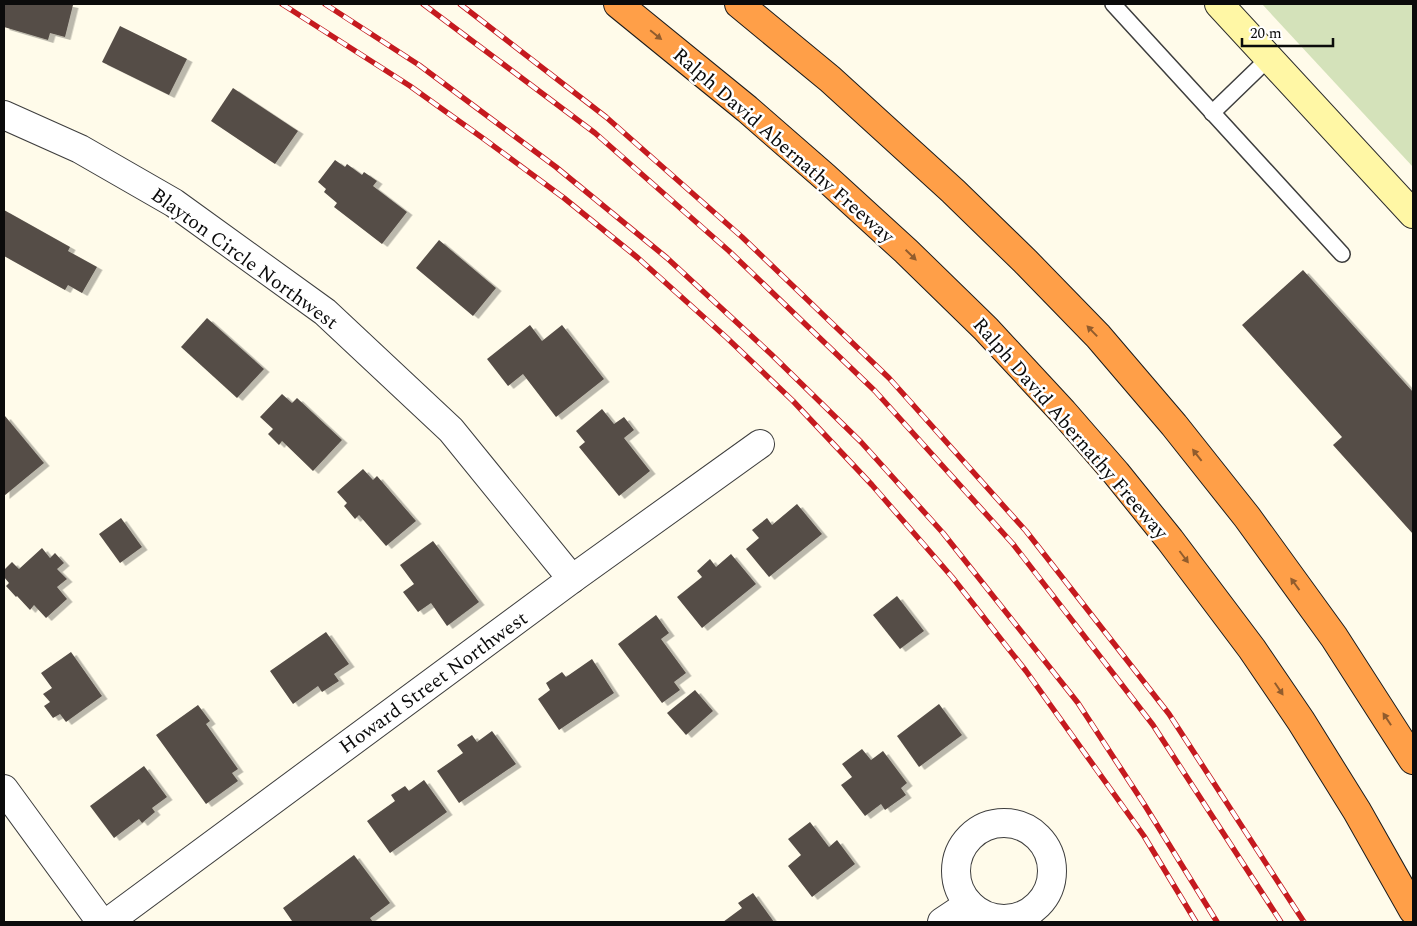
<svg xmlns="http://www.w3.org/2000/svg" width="1417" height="926" font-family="Spectral,serif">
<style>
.cemetery{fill:#d4e2ba}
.building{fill:#554d47;filter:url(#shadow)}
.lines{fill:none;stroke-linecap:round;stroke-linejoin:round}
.lane-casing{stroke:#3e3e3e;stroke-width:18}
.street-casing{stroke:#3e3e3e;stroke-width:30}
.secondary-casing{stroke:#2d2d2d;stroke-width:30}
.highway-casing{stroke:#1c1c1c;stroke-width:30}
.lane{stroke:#fff;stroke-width:15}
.street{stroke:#fff;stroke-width:28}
.secondary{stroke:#fff7a5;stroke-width:28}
.highway{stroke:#ff9f48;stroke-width:28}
.rail-casing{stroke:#c51a1f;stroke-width:5.5}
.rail{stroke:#fff;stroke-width:4;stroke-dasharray:11;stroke-linecap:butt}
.oneway{fill:#915c2d}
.labels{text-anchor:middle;stroke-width:5;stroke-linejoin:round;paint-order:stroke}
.street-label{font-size:20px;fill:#0b0b0b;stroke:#fff}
</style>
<defs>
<filter id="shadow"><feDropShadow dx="5.5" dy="3" stdDeviation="0" flood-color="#0004"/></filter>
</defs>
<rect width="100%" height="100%" fill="#fffbea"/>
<path class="cemetery" d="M 1262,4 L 1413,4 L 1413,167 Z"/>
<g class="building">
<path d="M 4,4 L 68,4 L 73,5 L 65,37 L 50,33 L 48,40 L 4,27 Z"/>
<path d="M 120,26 L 187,59 L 169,95 L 102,62 Z"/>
<path d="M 233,88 L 298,131 L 275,164 L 211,121 Z"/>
<path d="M 335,160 L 345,167 L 347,164 L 362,175 L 364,172 L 377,181 L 373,186 L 407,212 L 382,244 L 334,207 L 337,203 L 324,192 L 326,189 L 318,182 Z"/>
<path d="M 4,210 L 70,247 L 68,251 L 97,267 L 82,293 L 68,285 L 65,290 L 4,256 Z"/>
<path d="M 439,240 L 496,288 L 473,316 L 416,268 Z"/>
<path d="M 1303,270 L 1413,392 L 1413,534 L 1333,445 L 1342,437 L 1242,325 Z"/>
<path d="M 207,318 L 264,369 L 237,398 L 181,347 Z"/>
<path d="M 530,325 L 542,341 L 562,325 L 604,379 L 556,417 L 523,374 L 508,386 L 487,359 Z"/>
<path d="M 282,394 L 292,403 L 297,398 L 342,440 L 313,471 L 282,441 L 279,445 L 268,434 L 273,429 L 260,417 Z"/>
<path d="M 602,409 L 614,424 L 624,417 L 634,430 L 624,438 L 650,471 L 619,496 L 579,447 L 585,442 L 576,431 Z"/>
<path d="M 5,416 L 44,463 L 4,496 L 4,417 Z"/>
<path d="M 363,469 L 373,480 L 377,476 L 416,521 L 386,546 L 359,515 L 355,519 L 344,506 L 347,503 L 337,492 Z"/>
<path d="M 797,504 L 822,534 L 769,577 L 746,549 L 759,538 L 752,530 L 767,518 L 772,525 Z"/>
<path d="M 121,518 L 142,547 L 120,563 L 99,534 Z"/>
<path d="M 433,541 L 479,602 L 447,626 L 431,603 L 418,612 L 403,592 L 414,584 L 400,565 Z"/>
<path d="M 42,548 L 50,558 L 55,553 L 64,563 L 57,569 L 67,579 L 57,587 L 67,599 L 46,618 L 34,605 L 30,610 L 17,596 L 16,597 L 6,586 L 9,583 L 4,577 L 4,570 L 12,562 L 19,569 Z"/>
<path d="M 731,554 L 756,584 L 702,628 L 677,597 L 702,577 L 697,571 L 710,559 L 716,567 Z"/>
<path d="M 897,596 L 924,631 L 900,649 L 873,615 Z"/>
<path d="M 656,615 L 669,633 L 661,639 L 686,673 L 674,682 L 680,690 L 662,703 L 618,644 Z"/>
<path d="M 326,632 L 349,664 L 334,674 L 339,681 L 322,692 L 318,686 L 293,704 L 270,671 Z"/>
<path d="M 71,652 L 102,696 L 66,722 L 60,714 L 53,718 L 44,706 L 50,702 L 43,694 L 52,688 L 41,673 Z"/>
<path d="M 592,659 L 614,693 L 559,730 L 538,699 L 550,690 L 546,683 L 562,672 L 566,677 Z"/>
<path d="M 695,690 L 713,711 L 686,735 L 667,713 Z"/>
<path d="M 939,704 L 962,735 L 919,767 L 897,736 Z"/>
<path d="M 198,705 L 210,721 L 206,724 L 238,769 L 232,773 L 238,781 L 206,804 L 156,735 Z"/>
<path d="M 492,731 L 516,764 L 459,803 L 437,771 L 463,753 L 457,745 L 472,735 L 477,742 Z"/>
<path d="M 862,749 L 871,760 L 883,751 L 907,783 L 901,788 L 906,795 L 885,810 L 881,804 L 865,816 L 841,785 L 852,777 L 842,764 Z"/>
<path d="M 144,766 L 167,797 L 152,808 L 155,812 L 142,823 L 139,819 L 114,838 L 90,806 Z"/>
<path d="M 424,780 L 447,812 L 390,853 L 367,821 L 395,801 L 391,795 L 405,786 L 409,791 Z"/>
<path d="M 810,822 L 829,847 L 837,840 L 855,864 L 812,897 L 788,866 L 801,855 L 788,839 Z"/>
<path d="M 354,855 L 390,903 L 370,918 L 373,922 L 290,922 L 292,921 L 283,908 Z"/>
<path d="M 753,893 L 774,922 L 723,922 L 742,908 L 738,903 Z"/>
</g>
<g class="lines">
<defs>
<g id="lane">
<path d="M 1113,4 L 1342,254"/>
<path d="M 1212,113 L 1269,58"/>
</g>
<g id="street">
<path d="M 4,115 L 80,149 L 174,203 L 325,312 L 451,430 L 572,579"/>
<path d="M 4,789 L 101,922"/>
<circle cx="1004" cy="871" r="48"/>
<path d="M 108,922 L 572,579 L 760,444"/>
<path d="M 942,922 L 969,904"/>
</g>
<path id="secondary" d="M 1219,4 L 1413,214"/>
<g id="highway">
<path d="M 618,4 L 747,109 L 825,177 L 906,251 L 986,329 L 1063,412 L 1116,473 L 1170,540 L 1252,649 L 1301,721 L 1357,811 L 1413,910"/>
<path d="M 739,4 L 830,79 L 953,191 L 1025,261 L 1098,336 L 1174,425 L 1247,517 L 1334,637 L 1413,760"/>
</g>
</defs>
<use href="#lane" class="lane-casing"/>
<use href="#street" class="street-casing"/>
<use href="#secondary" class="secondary-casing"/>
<use href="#highway" class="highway-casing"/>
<use href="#lane" class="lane"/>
<use href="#street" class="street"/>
<use href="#secondary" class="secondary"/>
<use href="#highway" class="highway"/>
<defs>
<g id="rail">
<path d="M 282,4 L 410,86 L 484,139 L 564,198 L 638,258 L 727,338 L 793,401 L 872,485 L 952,577 L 1026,671 L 1144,836 L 1196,922"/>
<path d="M 325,4 L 419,65 L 556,167 L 667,258 L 771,354 L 861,442 L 943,533 L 1078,703 L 1144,804 L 1217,922"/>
<path d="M 423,4 L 595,133 L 729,251 L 875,391 L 1013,544 L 1153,725 L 1281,922"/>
<path d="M 460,4 L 606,117 L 742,237 L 889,378 L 1026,531 L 1169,714 L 1304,922"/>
</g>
</defs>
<use href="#rail" class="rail-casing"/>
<use href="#rail" class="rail"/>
</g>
<defs><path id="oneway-solid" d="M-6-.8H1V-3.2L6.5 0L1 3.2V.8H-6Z" transform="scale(1.25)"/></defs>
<g class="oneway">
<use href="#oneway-solid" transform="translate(656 35) rotate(39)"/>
<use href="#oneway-solid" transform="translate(911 255) rotate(44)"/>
<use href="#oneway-solid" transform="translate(1092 331) rotate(-134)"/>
<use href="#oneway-solid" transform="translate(1197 455) rotate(-128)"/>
<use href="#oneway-solid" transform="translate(1184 557) rotate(53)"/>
<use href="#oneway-solid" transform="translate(1295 584) rotate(-126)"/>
<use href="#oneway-solid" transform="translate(1279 689) rotate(56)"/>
<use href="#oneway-solid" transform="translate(1387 719) rotate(-123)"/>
</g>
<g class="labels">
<g class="street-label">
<text transform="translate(784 145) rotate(41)" y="7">Ralph David Abernathy Freeway</text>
<text transform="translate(245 258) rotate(36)" y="7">Blayton Circle Northwest</text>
<text transform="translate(1071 428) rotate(49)" y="7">Ralph David Abernathy Freeway</text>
<text transform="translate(433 682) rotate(-36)" y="7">Howard Street Northwest</text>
</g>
</g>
<rect width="1417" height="926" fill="none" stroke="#0b0b0b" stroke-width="10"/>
<path d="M1242 38v8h91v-8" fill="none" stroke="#0b0b0b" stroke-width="2.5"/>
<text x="1250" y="38" font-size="15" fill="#0b0b0b" stroke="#ffffff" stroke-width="4" paint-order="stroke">20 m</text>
</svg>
